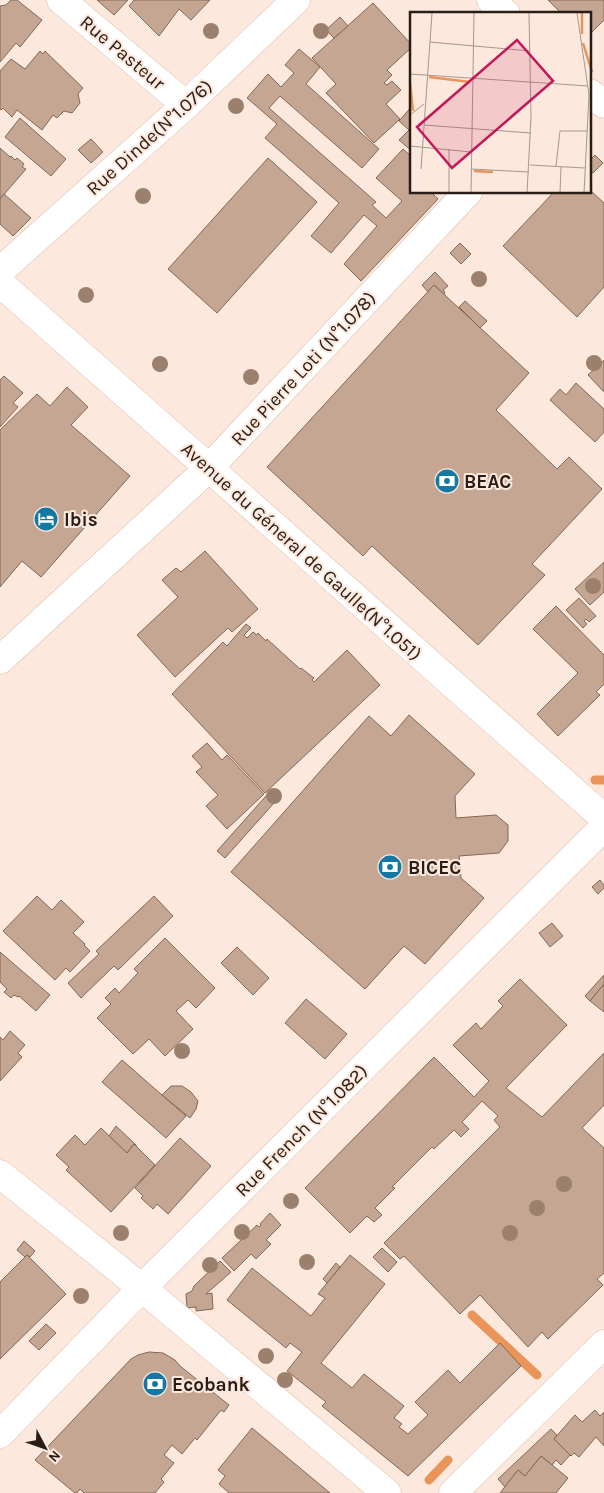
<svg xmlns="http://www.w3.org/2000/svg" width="604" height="1493" font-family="Karla,sans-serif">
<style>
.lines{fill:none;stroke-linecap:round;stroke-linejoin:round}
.stream{stroke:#e9955a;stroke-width:9}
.building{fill:#c4a692;stroke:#846755}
.minor-casing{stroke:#dcbca8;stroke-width:29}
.major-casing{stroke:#dcbca8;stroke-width:29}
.minor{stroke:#fff;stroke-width:28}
.major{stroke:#fff;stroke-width:28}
.tree{fill:#9b806d}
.labels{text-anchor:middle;stroke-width:4;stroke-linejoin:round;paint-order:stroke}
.street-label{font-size:19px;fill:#291d16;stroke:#fce8dc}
.poi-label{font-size:19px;font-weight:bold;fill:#291d16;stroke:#fce8dc;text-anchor:start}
.inset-river{fill:none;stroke:#e9955a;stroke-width:2.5}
.inset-road{fill:none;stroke:#a8978d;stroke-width:1}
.view{fill:#c2185b;fill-opacity:0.15;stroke:#c2185b;stroke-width:2.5}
.inset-edge{fill:none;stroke:#291d16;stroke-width:2.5}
</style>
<rect width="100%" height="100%" fill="#fce8dc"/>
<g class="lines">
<g class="stream">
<path d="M 595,780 L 604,780"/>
<path d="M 472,1315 L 537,1375"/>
<path d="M 429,1480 L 448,1460"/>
</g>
</g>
<g class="building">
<path d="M 11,0 L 17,0 L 42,20 L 20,47 L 16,43 L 0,62 L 0,6 L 6,5 Z"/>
<path d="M 97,0 L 128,0 L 114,15 Z"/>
<path d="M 134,0 L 210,0 L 191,20 L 179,9 L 159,36 L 129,6 Z"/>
<path d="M 548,0 L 604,0 L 604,20 L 590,34 L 590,14 L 562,14 Z"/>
<path d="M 373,3 L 412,45 L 412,47 L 387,70 L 392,75 L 384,83 L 387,85 L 392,81 L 401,90 L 386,104 L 400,119 L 374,143 L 326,93 L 336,84 L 312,58 Z"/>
<path d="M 340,17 L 348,26 L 334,38 L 326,30 Z"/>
<path d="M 299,49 L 320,67 L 306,84 L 379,149 L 362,168 L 280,96 L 269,108 L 376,202 L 372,205 L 386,218 L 402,201 L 376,178 L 403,149 L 412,157 L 412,192 L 431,192 L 438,199 L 361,281 L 344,264 L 377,226 L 364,215 L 331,253 L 311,236 L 339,203 L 265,138 L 277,124 L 247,98 L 268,74 L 281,87 L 294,73 L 285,65 Z"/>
<path d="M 40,51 L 43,54 L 45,51 L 83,88 L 78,94 L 80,103 L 72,113 L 64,111 L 57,118 L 53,115 L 42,130 L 17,110 L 12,117 L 3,108 L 1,110 L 0,109 L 0,71 L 11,59 L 25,69 Z"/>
<path d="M 412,106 L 412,151 L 399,140 L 409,130 L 399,121 Z"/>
<path d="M 20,118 L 66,159 L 51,176 L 5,137 Z"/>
<path d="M 91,139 L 103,152 L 91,163 L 78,150 Z"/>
<path d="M 0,148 L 10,157 L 11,156 L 15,160 L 17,158 L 24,164 L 22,167 L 26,169 L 0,199 Z"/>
<path d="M 595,155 L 603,163 L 593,173 L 590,170 L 590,160 Z"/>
<path d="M 268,158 L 317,202 L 217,313 L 168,269 Z"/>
<path d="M 590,190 L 604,203 L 604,287 L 577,317 L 503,246 L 554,192 L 590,192 Z"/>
<path d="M 4,194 L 31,218 L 13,236 L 0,224 L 0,199 Z"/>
<path d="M 460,243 L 471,254 L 461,264 L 450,253 Z"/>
<path d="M 435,272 L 448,286 L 443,290 L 445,292 L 444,294 L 434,285 L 428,292 L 422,285 Z"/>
<path d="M 434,285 L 529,373 L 496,410 L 557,469 L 569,457 L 602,489 L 532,564 L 545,575 L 478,645 L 372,546 L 363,556 L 267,467 Z"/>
<path d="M 465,301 L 487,321 L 480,328 L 459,307 Z"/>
<path d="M 604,360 L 604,392 L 588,375 Z"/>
<path d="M 4,376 L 23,393 L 13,403 L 18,407 L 0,427 L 0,380 Z"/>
<path d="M 576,383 L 604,409 L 604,432 L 595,442 L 550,400 L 560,389 L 566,395 Z"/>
<path d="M 67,387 L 88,407 L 71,425 L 130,476 L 41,577 L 22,561 L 0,587 L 0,430 L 37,394 L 50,406 Z"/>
<path d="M 205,551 L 258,609 L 232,632 L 228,628 L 175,677 L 137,635 L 178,597 L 162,580 L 176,568 L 181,572 Z"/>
<path d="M 604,562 L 604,592 L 590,605 L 575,589 Z"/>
<path d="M 579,598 L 596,616 L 589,622 L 586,619 L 584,621 L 587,624 L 583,628 L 566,610 Z"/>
<path d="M 556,606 L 604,655 L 604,684 L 596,692 L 600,695 L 558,736 L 537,714 L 578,673 L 533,629 Z"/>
<path d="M 246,624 L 251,628 L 244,635 L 247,638 L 253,632 L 257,635 L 258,633 L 266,641 L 267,639 L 300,669 L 301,668 L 314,678 L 312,680 L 314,682 L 347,650 L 380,685 L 265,793 L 172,694 L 223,642 L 227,646 Z"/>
<path d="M 409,715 L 475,774 L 455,796 L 456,818 L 496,815 L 508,825 L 508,841 L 499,853 L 459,856 L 461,878 L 484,898 L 425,964 L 404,946 L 365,989 L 231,872 L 369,716 L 391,736 Z"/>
<path d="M 207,743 L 222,760 L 227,755 L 264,794 L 227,829 L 206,806 L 218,795 L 196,772 L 202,767 L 192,756 Z"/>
<path d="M 266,796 L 274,803 L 225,858 L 217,851 Z"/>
<path d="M 600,880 L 604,885 L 604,888 L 598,894 L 592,887 Z"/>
<path d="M 37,896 L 52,910 L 61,900 L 84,922 L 73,933 L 85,944 L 84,945 L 90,951 L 70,972 L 66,968 L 55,980 L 3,931 Z"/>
<path d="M 154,896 L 173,916 L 118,970 L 114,966 L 81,998 L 68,983 L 99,954 L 96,951 Z"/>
<path d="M 552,923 L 563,936 L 550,947 L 539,933 Z"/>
<path d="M 165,938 L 215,988 L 196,1008 L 188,1000 L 176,1011 L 193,1029 L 165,1056 L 149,1039 L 133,1054 L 97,1018 L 111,1004 L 105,998 L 115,988 L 119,993 L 138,973 L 134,969 Z"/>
<path d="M 237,947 L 269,978 L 253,995 L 221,963 Z"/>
<path d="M 0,952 L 50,995 L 36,1011 L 19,996 L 18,997 L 14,995 L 11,998 L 4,992 L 7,989 L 0,982 Z"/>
<path d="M 604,975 L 604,984 L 590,1001 L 585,996 Z"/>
<path d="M 520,979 L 567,1025 L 506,1088 L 542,1117 L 604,1053 L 604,1105 L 582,1128 L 604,1148 L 604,1273 L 597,1279 L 603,1285 L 548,1339 L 542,1332 L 528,1347 L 480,1295 L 460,1314 L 404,1256 L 400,1259 L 384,1243 L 500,1127 L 494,1120 L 498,1116 L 482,1101 L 462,1122 L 469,1129 L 461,1137 L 454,1130 L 434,1149 L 432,1147 L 392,1187 L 395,1188 L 375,1208 L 382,1215 L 374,1222 L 367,1216 L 350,1233 L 305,1188 L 434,1057 L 474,1097 L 489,1081 L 453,1045 L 476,1023 L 481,1029 L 503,1006 L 498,1001 Z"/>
<path d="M 604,984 L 604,1012 L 590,1001 Z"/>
<path d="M 306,999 L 347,1034 L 325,1059 L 285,1023 Z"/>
<path d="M 10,1031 L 25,1045 L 18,1053 L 22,1057 L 0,1081 L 0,1037 L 3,1040 Z"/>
<path d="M 122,1060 L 186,1116 L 166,1138 L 102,1082 Z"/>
<path d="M 171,1086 L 182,1086 L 191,1092 L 198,1101 L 196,1109 L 190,1118 L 162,1095 Z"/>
<path d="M 116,1126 L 136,1145 L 136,1146 L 134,1144 L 127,1153 L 109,1136 Z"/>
<path d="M 101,1128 L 127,1153 L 134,1144 L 155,1165 L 111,1212 L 66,1170 L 69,1167 L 56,1155 L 75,1135 L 85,1145 Z"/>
<path d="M 180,1138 L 211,1166 L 168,1214 L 157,1204 L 153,1209 L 141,1198 L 143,1196 L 135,1188 Z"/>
<path d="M 270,1213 L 281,1225 L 266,1240 L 271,1244 L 256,1259 L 251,1254 L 234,1271 L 222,1258 L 257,1225 L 259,1227 L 261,1225 L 260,1224 Z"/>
<path d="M 24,1241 L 35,1251 L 30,1257 L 27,1255 L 25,1257 L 17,1250 Z"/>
<path d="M 382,1248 L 397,1262 L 388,1272 L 373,1257 Z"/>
<path d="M 27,1255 L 66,1294 L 0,1359 L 0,1282 Z"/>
<path d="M 350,1255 L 385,1284 L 321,1363 L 352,1388 L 364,1374 L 404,1406 L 394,1418 L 402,1424 L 399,1427 L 408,1434 L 428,1415 L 415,1402 L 448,1370 L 460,1383 L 500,1343 L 521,1366 L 408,1476 L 322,1406 L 326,1402 L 287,1371 L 302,1352 L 290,1343 L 286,1348 L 227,1300 L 252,1268 L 311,1316 L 325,1298 L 318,1294 Z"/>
<path d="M 220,1261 L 231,1272 L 206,1294 L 212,1293 L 213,1309 L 196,1311 L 196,1307 L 187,1308 L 186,1294 L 192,1291 L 194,1286 Z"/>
<path d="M 336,1263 L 340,1267 L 327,1283 L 323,1279 Z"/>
<path d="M 46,1324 L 56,1333 L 39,1350 L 29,1341 Z"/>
<path d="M 149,1352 L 163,1353 L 175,1360 L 180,1366 L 229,1405 L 224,1412 L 221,1410 L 197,1440 L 195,1438 L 182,1454 L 172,1445 L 164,1455 L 174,1463 L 161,1479 L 164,1482 L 155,1493 L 84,1493 L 80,1489 L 77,1493 L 75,1493 L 35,1460 L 131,1359 L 138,1355 Z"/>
<path d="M 595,1410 L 600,1416 L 604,1412 L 604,1446 L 596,1437 L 579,1457 L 574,1453 L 571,1456 L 554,1439 L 575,1415 L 582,1422 Z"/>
<path d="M 252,1428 L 330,1493 L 229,1493 L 219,1484 L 225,1476 L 218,1470 Z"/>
<path d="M 551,1429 L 557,1435 L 554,1439 L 570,1455 L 561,1465 L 556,1460 L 552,1465 L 541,1456 L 525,1476 L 518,1470 L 505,1487 L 498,1479 Z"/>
<path d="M 541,1456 L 568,1478 L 556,1493 L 500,1493 L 518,1470 L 525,1476 Z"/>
</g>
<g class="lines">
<defs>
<g id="minor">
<path d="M 61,0 L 186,105"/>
<path d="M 491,0 L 506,14"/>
<path d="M 590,93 L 604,104"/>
<path d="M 0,271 L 186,105 L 296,0"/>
<path d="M 0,660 L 209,468 L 468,192"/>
<path d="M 0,1174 L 142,1288 L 387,1493"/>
<path d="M 0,1434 L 142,1288 L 604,827"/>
<path d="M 453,1493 L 604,1344"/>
</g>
<path id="major" d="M 0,283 L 604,818"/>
</defs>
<use href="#minor" class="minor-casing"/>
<use href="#major" class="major-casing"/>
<use href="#minor" class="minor"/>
<use href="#major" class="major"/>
</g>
<g class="tree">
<circle cx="211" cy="31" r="8"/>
<circle cx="321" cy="31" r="8"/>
<circle cx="236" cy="106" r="8"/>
<circle cx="143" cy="196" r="8"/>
<circle cx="479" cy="279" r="8"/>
<circle cx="86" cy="295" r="8"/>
<circle cx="594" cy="363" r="8"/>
<circle cx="160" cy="364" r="8"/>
<circle cx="251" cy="377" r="8"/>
<circle cx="593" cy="586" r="8"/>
<circle cx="274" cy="796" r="8"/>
<circle cx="182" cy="1051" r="8"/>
<circle cx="564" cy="1184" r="8"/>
<circle cx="291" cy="1201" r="8"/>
<circle cx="537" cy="1208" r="8"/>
<circle cx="242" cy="1232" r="8"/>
<circle cx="121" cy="1233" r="8"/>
<circle cx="510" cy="1233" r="8"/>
<circle cx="307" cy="1262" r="8"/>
<circle cx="210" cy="1265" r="8"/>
<circle cx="81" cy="1296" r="8"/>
<circle cx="266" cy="1356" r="8"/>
<circle cx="285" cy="1380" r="8"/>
</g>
<defs>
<symbol id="bank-disc" viewBox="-11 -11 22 22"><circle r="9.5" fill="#1478a4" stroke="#fce8dc"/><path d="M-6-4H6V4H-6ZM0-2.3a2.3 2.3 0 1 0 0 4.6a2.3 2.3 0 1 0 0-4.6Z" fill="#fff"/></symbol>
<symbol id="hotel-disc" viewBox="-11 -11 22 22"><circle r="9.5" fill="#1478a4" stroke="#fce8dc"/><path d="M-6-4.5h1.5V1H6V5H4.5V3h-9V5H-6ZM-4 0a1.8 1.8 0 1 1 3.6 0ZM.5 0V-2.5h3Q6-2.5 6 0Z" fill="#fff"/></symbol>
</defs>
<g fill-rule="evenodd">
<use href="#bank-disc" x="433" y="467" width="28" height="28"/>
<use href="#hotel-disc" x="32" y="505" width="28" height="28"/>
<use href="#bank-disc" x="376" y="853" width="28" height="28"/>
<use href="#bank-disc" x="141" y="1370" width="28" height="28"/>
</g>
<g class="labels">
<g class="street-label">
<text transform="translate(123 52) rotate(40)" y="7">Rue Pasteur</text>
<text transform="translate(149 137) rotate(-42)" y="7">Rue Dinde(N°1.076)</text>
<text transform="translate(303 368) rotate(-47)" y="7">Rue Pierre Loti (N°1.078)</text>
<text transform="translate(302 551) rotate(42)" y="7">Avenue du Géneral de Gaulle(N°1.051)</text>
<text transform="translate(301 1130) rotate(-45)" y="7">Rue French (N°1.082)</text>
</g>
<g class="poi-label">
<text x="464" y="488">BEAC</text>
<text x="64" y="526">Ibis</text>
<text x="408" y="874">BICEC</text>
<text x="172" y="1391">Ecobank</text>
</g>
</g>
<g transform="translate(410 12)">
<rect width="181" height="181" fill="#fce8dc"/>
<path class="inset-river" d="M 172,22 L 172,1M 173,31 L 182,60M 19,65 L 60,70M 0,71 L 3,99M 64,159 L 83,160"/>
<path class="inset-road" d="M 167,1 L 179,83 L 174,181M 20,30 L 120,39M 0,62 L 178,74M 0,103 L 14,92M 14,113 L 121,121M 0,134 L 61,140M 39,137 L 39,181M 120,153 L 175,156M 146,154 L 150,119 L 178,119M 11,157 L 22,1M 61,157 L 119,160M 61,181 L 64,1M 117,181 L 121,105 L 119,1M 150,181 L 151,155"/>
<path class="view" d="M 107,28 L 143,69 L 42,156 L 7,115 Z"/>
<rect width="181" height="181" class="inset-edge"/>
</g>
<g transform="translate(45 1448) rotate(131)" stroke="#fce8dc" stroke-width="4" paint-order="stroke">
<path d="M0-4L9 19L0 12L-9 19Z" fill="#291d16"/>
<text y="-8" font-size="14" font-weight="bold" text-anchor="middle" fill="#291d16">N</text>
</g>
</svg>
